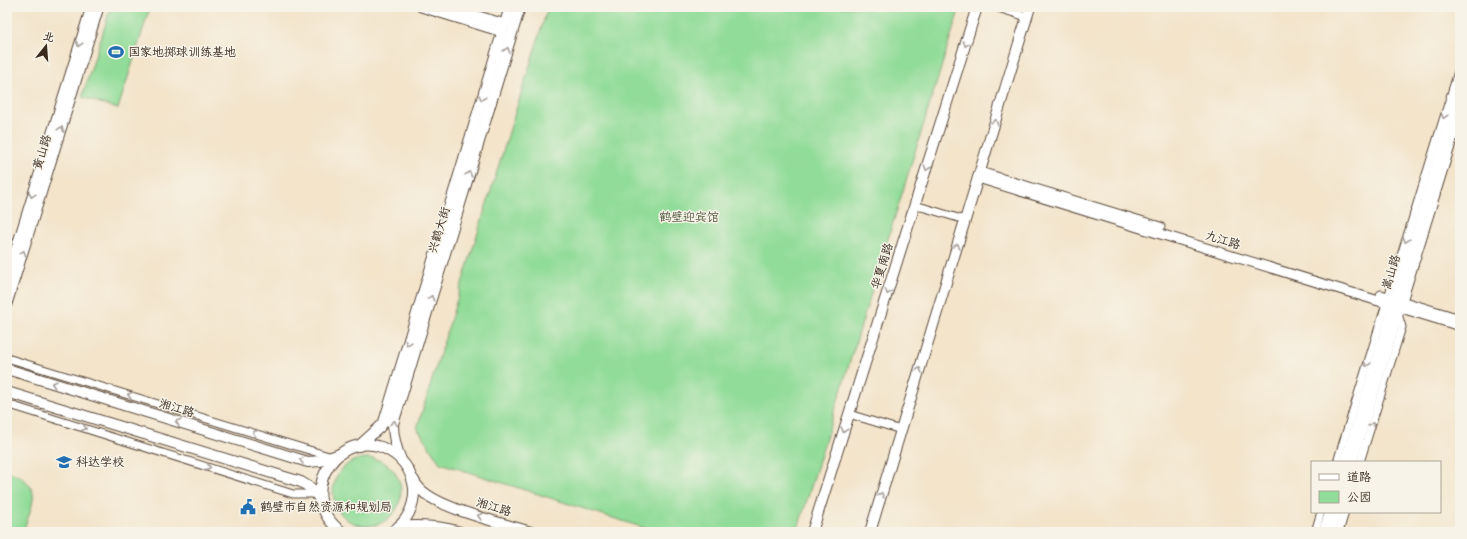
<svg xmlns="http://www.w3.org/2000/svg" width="1467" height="539" font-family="Mynerve,'LXGW WenKai TC',sans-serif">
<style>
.green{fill:#91dc98;stroke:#66835b}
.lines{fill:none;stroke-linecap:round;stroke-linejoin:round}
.minor-casing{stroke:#574638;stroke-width:9}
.tertiary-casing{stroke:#574638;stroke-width:11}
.secondary-casing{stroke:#574638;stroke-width:12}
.minor{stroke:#fff;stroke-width:7}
.tertiary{stroke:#fff;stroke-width:9}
.secondary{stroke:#fff;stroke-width:10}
.oneway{stroke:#a79f9a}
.labels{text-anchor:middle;stroke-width:3;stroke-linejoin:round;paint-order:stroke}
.poi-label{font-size:12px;fill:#3b2a1e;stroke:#f7f3e8;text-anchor:start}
.street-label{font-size:12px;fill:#3b2a1e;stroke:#f7f3e8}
.park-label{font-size:12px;fill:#50563c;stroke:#f7f3e8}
</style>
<rect width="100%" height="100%" fill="#f7f3e8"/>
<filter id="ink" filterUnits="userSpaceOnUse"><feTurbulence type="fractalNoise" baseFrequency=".025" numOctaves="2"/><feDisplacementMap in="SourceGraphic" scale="8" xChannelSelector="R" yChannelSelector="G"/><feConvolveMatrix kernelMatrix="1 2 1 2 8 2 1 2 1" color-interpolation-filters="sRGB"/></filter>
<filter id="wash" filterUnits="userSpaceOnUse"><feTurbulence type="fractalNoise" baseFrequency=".012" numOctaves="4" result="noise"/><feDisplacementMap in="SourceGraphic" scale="16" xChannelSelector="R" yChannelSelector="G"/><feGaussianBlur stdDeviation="0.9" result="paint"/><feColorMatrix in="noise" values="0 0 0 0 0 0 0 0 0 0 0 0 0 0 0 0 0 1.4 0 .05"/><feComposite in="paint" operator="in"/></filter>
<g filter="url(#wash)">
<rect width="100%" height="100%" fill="#f3e4ca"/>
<g class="green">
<path d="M 111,7 L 150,7 L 118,109 L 82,97 Z"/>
<path d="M 548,7 L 960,7 L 797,532 L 657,532 L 440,463 L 417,428 Z"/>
<circle cx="367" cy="492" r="34"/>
<path d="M 7,471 C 19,474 35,484 33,499 C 32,509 26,522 23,532 L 7,532 Z"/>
</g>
</g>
<g filter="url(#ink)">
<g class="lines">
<defs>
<g id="minor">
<path d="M 995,7 L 1027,17"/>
<path d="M 915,205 L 965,220"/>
<path d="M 7,358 L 332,457"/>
<path d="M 7,404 L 293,494 L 316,494"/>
<path d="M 849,414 L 901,430"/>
<path d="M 1337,462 L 1460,65"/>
<path d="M 1360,462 L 1402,327 L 1398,314"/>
<path d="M 408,529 L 421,532"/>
<path d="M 1315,532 L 1321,512"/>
<path d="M 1339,532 L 1345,512"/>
</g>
<g id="tertiary">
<path d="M 421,7 L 502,32"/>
<path d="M 449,7 L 505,24"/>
<path d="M 980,172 L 1160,227"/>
<path d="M 978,178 L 1460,326"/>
<path d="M 7,277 L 91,7"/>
<path d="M 1381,295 L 1460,319"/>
<path d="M 7,304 L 99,7"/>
<path d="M 1345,462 L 1460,90"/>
<path d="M 1352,462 L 1460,114"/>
<path d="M 1323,532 L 1330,512"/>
<path d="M 1331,532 L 1337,512"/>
</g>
<g id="secondary">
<path d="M 7,369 L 308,462 L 320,461 L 340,454"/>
<path d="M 7,392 L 301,482 L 314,490 L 322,504"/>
<path d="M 359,446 L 380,427 L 384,422 L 510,7"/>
<path d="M 401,460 C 396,448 393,438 393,424 L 520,7"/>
<path d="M 413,479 C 415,483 417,486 420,489 C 439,509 503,523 531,532"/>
<path d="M 398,527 C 420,525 440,526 460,532"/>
<path d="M 342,532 C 289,494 344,418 394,454 C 405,462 412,474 414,488 C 415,506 407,522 392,532"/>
<path d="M 812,532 L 977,7"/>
<path d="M 870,532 L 1030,7"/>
</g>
</defs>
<use href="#minor" class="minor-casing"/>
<use href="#tertiary" class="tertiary-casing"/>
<use href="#secondary" class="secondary-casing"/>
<use href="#minor" class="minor"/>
<use href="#tertiary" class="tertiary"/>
<use href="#secondary" class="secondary"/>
</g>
<defs><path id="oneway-chevron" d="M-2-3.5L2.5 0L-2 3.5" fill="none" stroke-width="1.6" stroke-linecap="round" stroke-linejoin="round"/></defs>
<g class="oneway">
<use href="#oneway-chevron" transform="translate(79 44) rotate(107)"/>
<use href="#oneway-chevron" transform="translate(966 44) rotate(107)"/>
<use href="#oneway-chevron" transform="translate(507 50) rotate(-73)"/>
<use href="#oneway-chevron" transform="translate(482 98) rotate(107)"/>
<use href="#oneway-chevron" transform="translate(1444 116) rotate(107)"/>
<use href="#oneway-chevron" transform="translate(995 122) rotate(-73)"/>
<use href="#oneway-chevron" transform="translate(61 129) rotate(-73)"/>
<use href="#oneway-chevron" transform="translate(927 168) rotate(107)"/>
<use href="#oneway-chevron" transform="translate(469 174) rotate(-73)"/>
<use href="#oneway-chevron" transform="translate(32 195) rotate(107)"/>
<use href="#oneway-chevron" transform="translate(1406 240) rotate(107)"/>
<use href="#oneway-chevron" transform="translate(957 246) rotate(-73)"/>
<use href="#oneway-chevron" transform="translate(23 253) rotate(-73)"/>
<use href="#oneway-chevron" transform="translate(888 292) rotate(107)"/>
<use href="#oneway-chevron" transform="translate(431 298) rotate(-73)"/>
<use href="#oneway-chevron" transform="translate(408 343) rotate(107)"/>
<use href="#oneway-chevron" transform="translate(1367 364) rotate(107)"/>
<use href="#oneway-chevron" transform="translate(919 370) rotate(-73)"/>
<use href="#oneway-chevron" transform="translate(54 384) rotate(-163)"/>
<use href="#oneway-chevron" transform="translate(130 395) rotate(-163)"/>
<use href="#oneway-chevron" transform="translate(178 422) rotate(-163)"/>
<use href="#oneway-chevron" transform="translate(394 423) rotate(-80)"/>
<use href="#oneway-chevron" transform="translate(1372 425) rotate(-73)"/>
<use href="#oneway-chevron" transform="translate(84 428) rotate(17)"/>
<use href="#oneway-chevron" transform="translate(844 430) rotate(107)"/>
<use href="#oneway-chevron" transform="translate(255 433) rotate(-163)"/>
<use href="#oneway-chevron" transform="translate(302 460) rotate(-165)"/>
<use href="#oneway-chevron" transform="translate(208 467) rotate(17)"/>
<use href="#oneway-chevron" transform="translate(881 495) rotate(-73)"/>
<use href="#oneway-chevron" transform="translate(480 516) rotate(-163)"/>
</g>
</g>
<defs>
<symbol id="stadium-bare" viewBox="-9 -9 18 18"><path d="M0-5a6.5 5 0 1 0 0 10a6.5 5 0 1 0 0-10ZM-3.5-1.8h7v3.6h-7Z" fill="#1f6fb2" stroke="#f7f3e8" stroke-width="2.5" paint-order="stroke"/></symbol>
<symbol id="school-bare" viewBox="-9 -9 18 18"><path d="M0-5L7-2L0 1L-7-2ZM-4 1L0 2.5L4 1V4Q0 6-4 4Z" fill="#1f6fb2" stroke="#f7f3e8" stroke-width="2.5" paint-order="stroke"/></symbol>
<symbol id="civic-bare" viewBox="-9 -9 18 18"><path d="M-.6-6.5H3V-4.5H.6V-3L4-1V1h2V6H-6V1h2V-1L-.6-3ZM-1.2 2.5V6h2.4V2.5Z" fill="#1f6fb2" stroke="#f7f3e8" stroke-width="2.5" paint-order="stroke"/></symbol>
</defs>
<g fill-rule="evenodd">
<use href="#stadium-bare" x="105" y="41" width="22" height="22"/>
<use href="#school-bare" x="53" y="451" width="22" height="22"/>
<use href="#civic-bare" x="237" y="496" width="22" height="22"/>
</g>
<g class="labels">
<g class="poi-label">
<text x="128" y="56">国家地掷球训练基地</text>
<text x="76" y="466">科达学校</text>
<text x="260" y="511">鹤壁市自然资源和规划局</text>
</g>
<g class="street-label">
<text transform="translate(42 152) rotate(-73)" y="4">黄山路</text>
<text transform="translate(439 230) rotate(-73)" y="4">兴鹤大街</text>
<text transform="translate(1223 240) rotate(17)" y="4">九江路</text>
<text transform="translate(882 266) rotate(-73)" y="4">华夏南路</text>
<text transform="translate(1391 272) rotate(-73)" y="4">嵩山路</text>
<text transform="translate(177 408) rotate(17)" y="4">湘江路</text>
<text transform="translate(494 507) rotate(17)" y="4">湘江路</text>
</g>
<g class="park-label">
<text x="689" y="221">鹤壁迎宾馆</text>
</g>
</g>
<rect width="1467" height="539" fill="none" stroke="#f7f3e8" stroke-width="24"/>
<rect x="1311" y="461" width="130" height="52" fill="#f7f3e8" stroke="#aca397"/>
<rect x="1319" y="474" width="20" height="6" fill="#ffffff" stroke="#aca397"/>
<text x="1347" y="481" font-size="12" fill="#3b2a1e">道路</text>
<rect x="1319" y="491" width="20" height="12" fill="#91dc98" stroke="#aca397"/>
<text x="1347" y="501" font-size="12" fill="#3b2a1e">公园</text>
<g transform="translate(46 46) rotate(17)" stroke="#f7f3e8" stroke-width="3" paint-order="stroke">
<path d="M0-3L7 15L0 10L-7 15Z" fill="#3b2a1e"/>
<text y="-6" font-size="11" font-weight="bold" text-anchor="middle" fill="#3b2a1e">北</text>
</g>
</svg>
